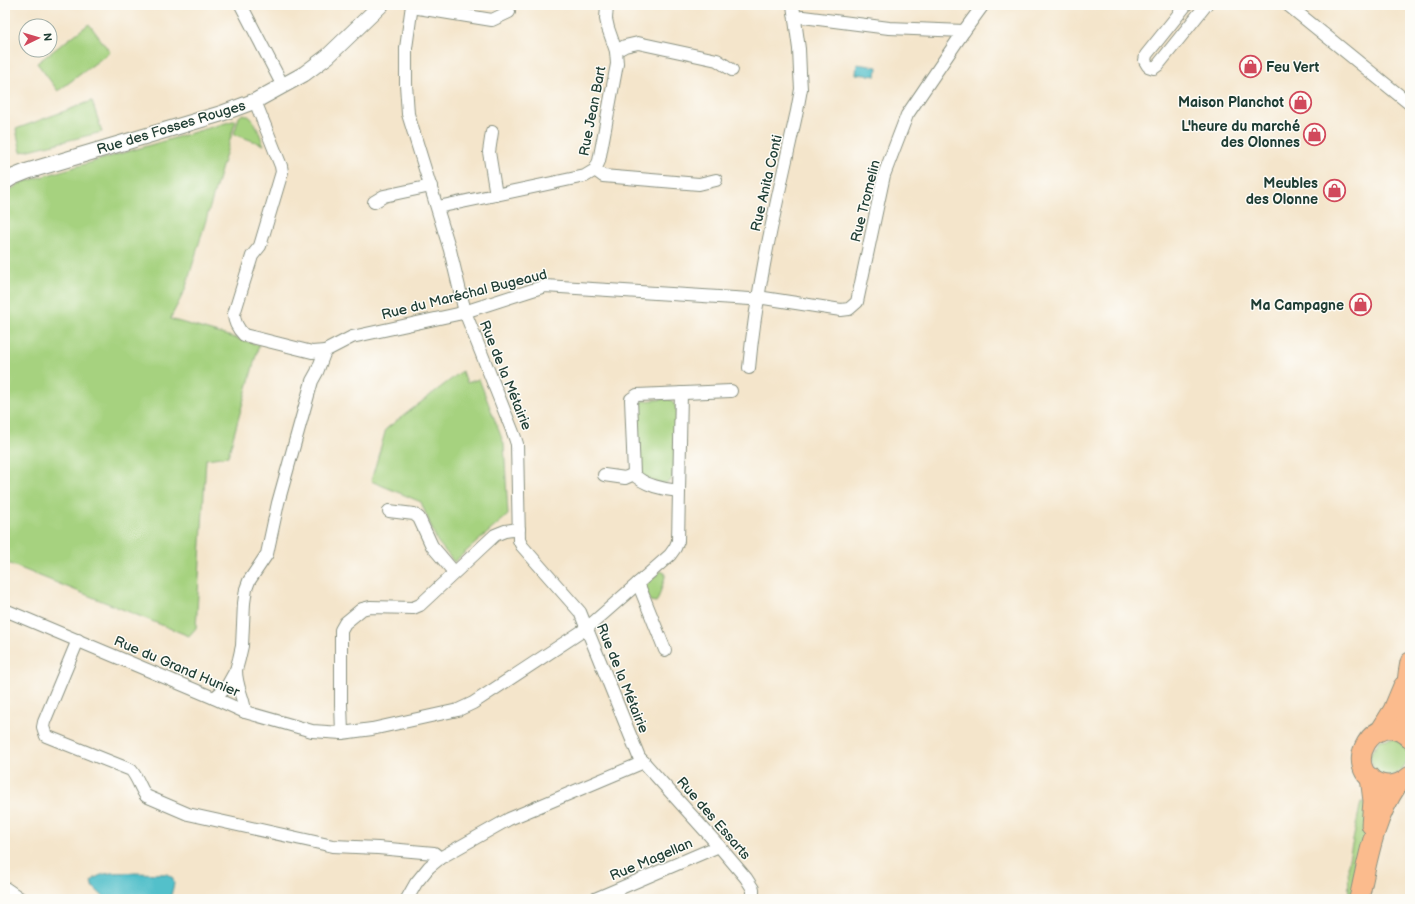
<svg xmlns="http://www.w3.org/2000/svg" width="1415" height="904" font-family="'Balsamiq Sans',sans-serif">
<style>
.green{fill:#a6d27f;stroke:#62885a}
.water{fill:#52c0ca;stroke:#387e7f}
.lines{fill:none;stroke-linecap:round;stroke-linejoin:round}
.minor-casing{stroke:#8a9180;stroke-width:14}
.tertiary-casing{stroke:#8a9180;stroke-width:17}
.primary-casing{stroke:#8a9180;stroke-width:21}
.minor{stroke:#fff;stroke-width:12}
.tertiary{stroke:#fff;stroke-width:15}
.primary{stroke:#fbbb8d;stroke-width:19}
.labels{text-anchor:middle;stroke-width:3;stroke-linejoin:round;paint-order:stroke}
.poi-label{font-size:14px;font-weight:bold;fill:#1f3d34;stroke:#fdfcf7;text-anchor:end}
.street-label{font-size:14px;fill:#1f3d34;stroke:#fdfcf7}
</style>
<rect width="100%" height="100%" fill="#fdfcf7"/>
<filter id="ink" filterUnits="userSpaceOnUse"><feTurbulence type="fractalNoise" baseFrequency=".025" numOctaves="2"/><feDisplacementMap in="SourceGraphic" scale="8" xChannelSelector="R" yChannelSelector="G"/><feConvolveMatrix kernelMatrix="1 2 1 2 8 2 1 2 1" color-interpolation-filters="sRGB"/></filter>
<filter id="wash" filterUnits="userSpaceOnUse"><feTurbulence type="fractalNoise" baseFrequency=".012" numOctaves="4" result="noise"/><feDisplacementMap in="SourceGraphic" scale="16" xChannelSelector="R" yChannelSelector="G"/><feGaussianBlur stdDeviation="0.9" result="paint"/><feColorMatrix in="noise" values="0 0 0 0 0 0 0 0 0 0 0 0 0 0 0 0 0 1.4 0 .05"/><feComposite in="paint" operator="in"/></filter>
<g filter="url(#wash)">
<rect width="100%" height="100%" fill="#f4e5cb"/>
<g class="green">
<path d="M 89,24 L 110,52 L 58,91 L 37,63 Z"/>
<path d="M 92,101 L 102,132 L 21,152 L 16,129 Z"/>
<path d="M 243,114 C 256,116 259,135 264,145 L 234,134 L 239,117 Z"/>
<path d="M 236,120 L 185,290 L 170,319 L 259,345 L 228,456 L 206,459 L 196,628 L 189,636 L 5,562 L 5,197 L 7,193 L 20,183 Z"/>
<path d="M 462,371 L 467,383 L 479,379 L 504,444 L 508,515 L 454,562 L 437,541 L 421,502 L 371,481 L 386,429 Z"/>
<path d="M 666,399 L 671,400 L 677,408 L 675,471 C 674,474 673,478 671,480 C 663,488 644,479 640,472 L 637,406 L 642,401 Z"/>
<path d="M 661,571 L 665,573 L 665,577 L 658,599 L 656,602 L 650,601 L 645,587 L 646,584 Z"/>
<path d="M 1394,738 C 1398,741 1404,744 1407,748 C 1415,771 1375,795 1370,754 L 1380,740 Z"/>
<path d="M 1361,802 L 1369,803 L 1369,816 L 1353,899 L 1349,899 L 1348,864 Z"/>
</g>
<g class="water">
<path d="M 857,64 L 877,67 L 876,76 L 856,74 Z"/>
<path d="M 135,873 L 167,874 L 173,878 L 174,884 L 170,899 L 106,899 L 93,887 L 91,882 C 100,870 121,873 135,873 Z"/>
</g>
</g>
<g filter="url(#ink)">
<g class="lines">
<defs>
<g id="minor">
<path d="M 241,5 L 283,86"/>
<path d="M 412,5 L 406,48 L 406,84 L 408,114 L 450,250 L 465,312 L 514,435 L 517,444 L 519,540 L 522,546 L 580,612 L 639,757 L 719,846 L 746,878 L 753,889 L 753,899"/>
<path d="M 1186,5 L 1146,55 L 1145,61 L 1148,66 L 1154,68 L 1158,65 L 1206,5"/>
<path d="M 1288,5 L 1410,104"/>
<path d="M 412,7 L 492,20 L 509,12"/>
<path d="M 795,18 L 803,17 L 889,28 L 964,31"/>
<path d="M 616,51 L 625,46 L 638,43 L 717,60 L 732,70"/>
<path d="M 255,101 L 281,166 L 282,172 L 260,246 L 252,256 L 234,314 C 234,322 238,329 244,335 L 312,352 L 325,351"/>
<path d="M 492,132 L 489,152 L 496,195"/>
<path d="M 595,170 L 603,176 L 699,184 L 716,180"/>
<path d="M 374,202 L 384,196 L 431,186"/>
<path d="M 438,207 L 585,176 L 595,170 L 599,161 L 617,64 L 616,51 L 608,28 L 606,19 L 607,5"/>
<path d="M 749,368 C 757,281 778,197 797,111 L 801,89 L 800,72 L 799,49 L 793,5"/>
<path d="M 604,475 L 625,478 L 634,474"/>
<path d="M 679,491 C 666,490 642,485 634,474 L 631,399 L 637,395 L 731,391"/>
<path d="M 389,511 L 414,514 L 419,518 L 432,546 L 454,572"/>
<path d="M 519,529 L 505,531 L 495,535 L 420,605 L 413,608 L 370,607 L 362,609 L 345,623 L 341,630 L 341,704 L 342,733 L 372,729 L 458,710 L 473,703 L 587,628 L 670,555 L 675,548 L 678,541 L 681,393"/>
<path d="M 638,583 L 665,650"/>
<path d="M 5,610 L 214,698 L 245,712 L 312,731 L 342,733"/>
<path d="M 78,640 L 44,722 L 43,727 L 46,736 L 131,770 C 138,778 140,788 146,796 L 188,814 L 333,846 L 378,848 L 434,853 L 440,858"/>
<path d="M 236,670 C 236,688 244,697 245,712"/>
<path d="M 214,698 L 226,688 L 236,670 L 239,659 L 242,646 L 244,603 L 246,589 L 249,581 L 267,554 L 278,503 L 312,381 L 317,372 L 325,351 L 352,337 L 458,314 L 545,286 L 750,299 L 764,298 L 841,310 L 849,309 L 857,302 L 884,175 L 907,115 L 964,31 L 983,5"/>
<path d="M 5,888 L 21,899"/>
<path d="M 407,899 L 416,883 L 429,867 L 440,858 L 509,819 L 644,762"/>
<path d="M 595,899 L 719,846"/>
</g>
<path id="tertiary" d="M 5,182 L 13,177 L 28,171 L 220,114 L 255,101 L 304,74 L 328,56 L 381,5"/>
<g id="primary">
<path d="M 1380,731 L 1393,710 L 1403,686"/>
<path d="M 1409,738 C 1405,713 1405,687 1410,662"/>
<path d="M 1410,739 C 1376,704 1337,770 1381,784 C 1392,787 1402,783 1410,776"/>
<path d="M 1370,777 L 1373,801 L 1371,825"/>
<path d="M 1359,899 C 1368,858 1374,819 1398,784"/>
</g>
</defs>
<use href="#minor" class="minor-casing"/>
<use href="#tertiary" class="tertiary-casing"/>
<use href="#primary" class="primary-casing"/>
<use href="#minor" class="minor"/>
<use href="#tertiary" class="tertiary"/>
<use href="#primary" class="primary"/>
</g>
</g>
<defs>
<symbol id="shop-ring" viewBox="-11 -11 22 22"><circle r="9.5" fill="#fdfcf7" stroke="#d1495b" stroke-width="1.5"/><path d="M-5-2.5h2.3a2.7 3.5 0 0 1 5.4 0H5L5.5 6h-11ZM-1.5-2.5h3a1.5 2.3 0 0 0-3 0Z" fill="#d1495b"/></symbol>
</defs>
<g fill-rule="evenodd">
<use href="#shop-ring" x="1238" y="54" width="25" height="25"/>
<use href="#shop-ring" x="1288" y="90" width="25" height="25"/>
<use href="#shop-ring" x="1302" y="122" width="25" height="25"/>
<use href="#shop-ring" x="1322" y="178" width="25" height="25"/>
<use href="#shop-ring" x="1348" y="292" width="25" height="25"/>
</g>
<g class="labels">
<g class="poi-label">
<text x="1266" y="72" text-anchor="start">Feu Vert</text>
<text x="1284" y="107">Maison Planchot</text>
<text x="1300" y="131">L'heure du marché<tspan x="1300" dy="16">des Olonnes</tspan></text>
<text x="1318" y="188">Meubles<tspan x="1318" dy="16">des Olonne</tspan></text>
<text x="1344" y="310">Ma Campagne</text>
</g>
<g class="street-label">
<text transform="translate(592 111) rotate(-79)" y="5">Rue Jean Bart</text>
<text transform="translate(171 127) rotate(-17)" y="5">Rue des Fosses Rouges</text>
<text transform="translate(766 183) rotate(-77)" y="5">Rue Anita Conti</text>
<text transform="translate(865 201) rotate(-76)" y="5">Rue Tromelin</text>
<text transform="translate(464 294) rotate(-14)" y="5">Rue du Maréchal Bugeaud</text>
<text transform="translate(506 375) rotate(68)" y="5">Rue de la Métairie</text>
<text transform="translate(177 666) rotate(23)" y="5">Rue du Grand Hunier</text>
<text transform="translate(623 678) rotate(68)" y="5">Rue de la Métairie</text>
<text transform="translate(714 818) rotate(49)" y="5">Rue des Essarts</text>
<text transform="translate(651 859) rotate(-23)" y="5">Rue Magellan</text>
</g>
</g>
<rect width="1415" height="904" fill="none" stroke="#fdfcf7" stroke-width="20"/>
<g transform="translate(38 38) rotate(85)"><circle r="19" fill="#fdfcf7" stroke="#a4b0a9"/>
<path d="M0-3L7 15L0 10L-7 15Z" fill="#d1495b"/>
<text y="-6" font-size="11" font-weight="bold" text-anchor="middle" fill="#1f3d34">N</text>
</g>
</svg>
